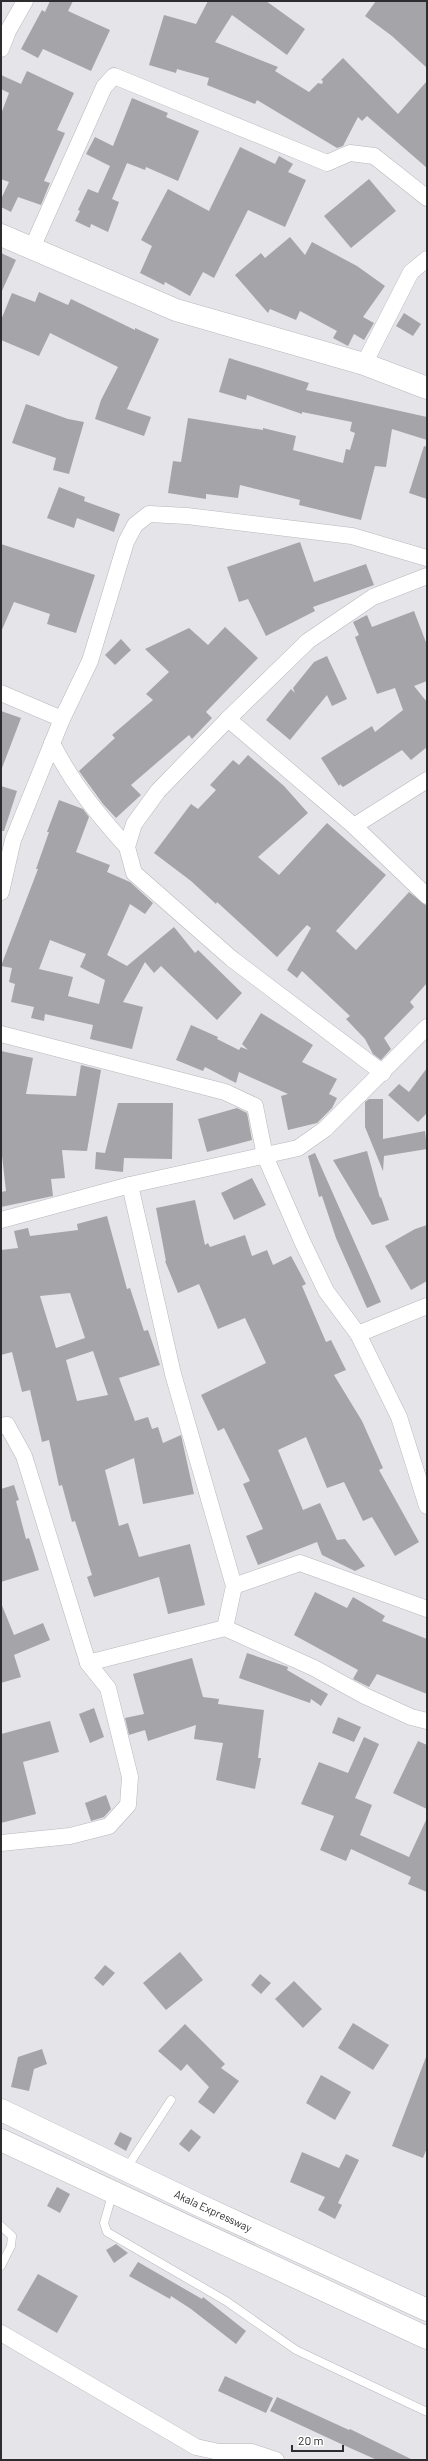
<svg xmlns="http://www.w3.org/2000/svg" width="428" height="2461" font-family="Barlow,sans-serif">
<style>
.building{fill:#a5a4a9;fill-rule:evenodd}
.lines{fill:none;stroke-linecap:round;stroke-linejoin:round}
.lane-casing{stroke:#b8b7bc;stroke-width:9}
.street-casing{stroke:#b8b7bc;stroke-width:17}
.secondary-casing{stroke:#b8b7bc;stroke-width:23}
.primary-casing{stroke:#b8b7bc;stroke-width:23}
.lane{stroke:#fff;stroke-width:8}
.street{stroke:#fff;stroke-width:16}
.secondary{stroke:#fff;stroke-width:22}
.primary{stroke:#fff;stroke-width:22}
.labels{text-anchor:middle;stroke-width:3;stroke-linejoin:round;paint-order:stroke}
.street-label{font-size:11px;fill:#2d2d2f;stroke:#fff}
</style>
<rect width="100%" height="100%" fill="#e5e4e9"/>
<g class="building">
<path d="M 50,1 L 73,1 L 68,11 L 110,30 L 91,71 L 43,49 L 38,58 L 21,49 L 42,10 L 45,12 Z"/>
<path d="M 208,1 L 266,1 L 305,29 L 287,55 L 232,15 L 215,42 L 278,67 L 275,71 L 309,92 L 318,83 L 322,84 L 323,81 L 321,80 L 343,58 L 398,114 L 427,81 L 427,168 L 367,116 L 362,121 L 358,117 L 343,146 L 337,148 L 257,100 L 255,104 L 207,85 L 209,78 L 177,69 L 176,73 L 149,65 L 164,15 L 196,24 Z"/>
<path d="M 376,1 L 427,1 L 427,68 L 392,36 L 365,16 Z"/>
<path d="M 27,71 L 74,93 L 57,130 L 65,133 L 44,181 L 50,183 L 41,205 L 18,197 L 11,212 L 1,207 L 1,199 L 9,182 L 1,179 L 1,114 L 9,93 L 1,89 L 1,75 L 21,84 Z"/>
<path d="M 132,98 L 168,113 L 166,117 L 199,131 L 178,181 L 146,167 L 145,170 L 127,163 L 112,199 L 119,202 L 108,232 L 91,224 L 90,228 L 75,221 L 80,211 L 78,210 L 88,189 L 98,193 L 110,166 L 86,154 L 95,137 L 113,146 Z"/>
<path d="M 240,147 L 275,164 L 279,156 L 293,164 L 288,172 L 306,180 L 285,227 L 248,210 L 214,278 L 203,272 L 190,296 L 165,282 L 164,285 L 140,273 L 152,246 L 141,240 L 168,189 L 209,211 Z"/>
<path d="M 369,179 L 396,211 L 351,248 L 324,216 Z"/>
<path d="M 290,237 L 305,255 L 312,242 L 357,266 L 385,286 L 363,317 L 374,323 L 364,340 L 354,334 L 348,346 L 333,338 L 337,331 L 300,311 L 296,320 L 270,309 L 268,313 L 235,275 L 261,253 L 265,258 Z"/>
<path d="M 1,253 L 16,260 L 1,293 Z"/>
<path d="M 39,292 L 68,305 L 71,299 L 135,330 L 135,328 L 159,339 L 127,409 L 151,417 L 144,436 L 95,419 L 101,400 L 118,367 L 50,333 L 39,356 L 1,340 L 1,320 L 12,293 L 35,302 Z"/>
<path d="M 404,313 L 421,324 L 413,336 L 396,326 Z"/>
<path d="M 229,358 L 309,383 L 306,390 L 427,417 L 427,440 L 392,429 L 386,467 L 375,466 L 361,520 L 299,505 L 300,500 L 240,485 L 238,498 L 206,494 L 206,499 L 168,493 L 173,461 L 181,462 L 188,418 L 263,430 L 263,428 L 296,436 L 293,450 L 343,463 L 346,449 L 350,450 L 355,433 L 350,431 L 352,422 L 302,412 L 302,414 L 247,395 L 246,400 L 219,392 Z"/>
<path d="M 26,404 L 68,419 L 84,422 L 69,474 L 53,470 L 56,458 L 12,443 Z"/>
<path d="M 424,446 L 427,447 L 427,499 L 409,493 Z"/>
<path d="M 59,487 L 85,497 L 84,501 L 120,514 L 114,532 L 77,518 L 74,528 L 47,518 Z"/>
<path d="M 300,542 L 314,582 L 366,564 L 374,585 L 313,607 L 315,611 L 266,636 L 248,599 L 239,602 L 227,567 Z"/>
<path d="M 1,544 L 95,575 L 76,633 L 47,624 L 50,614 L 14,602 L 1,632 Z"/>
<path d="M 414,611 L 427,645 L 427,681 L 414,686 L 427,702 L 427,747 L 411,760 L 402,750 L 343,787 L 340,784 L 339,786 L 321,758 L 372,726 L 375,732 L 403,710 L 395,688 L 377,694 L 355,637 L 359,635 L 353,622 L 367,615 L 372,627 Z"/>
<path d="M 225,627 L 258,658 L 206,712 L 212,718 L 192,739 L 189,735 L 131,785 L 141,795 L 116,818 L 103,804 L 79,771 L 115,738 L 112,735 L 153,700 L 146,694 L 169,672 L 145,649 L 189,628 L 208,645 Z"/>
<path d="M 121,639 L 131,650 L 115,665 L 105,655 Z"/>
<path d="M 327,656 L 347,699 L 332,706 L 327,695 L 290,740 L 266,720 L 291,689 L 295,693 L 293,688 L 314,662 Z"/>
<path d="M 1,711 L 21,718 L 2,768 L 1,767 Z"/>
<path d="M 248,755 L 284,786 L 308,813 L 258,857 L 279,875 L 327,823 L 386,875 L 336,931 L 356,950 L 409,892 L 427,906 L 427,983 L 410,1002 L 414,1007 L 384,1038 L 391,1049 L 381,1060 L 373,1054 L 365,1039 L 346,1019 L 350,1016 L 302,971 L 297,978 L 287,970 L 311,928 L 307,925 L 277,957 L 217,902 L 216,904 L 191,881 L 154,853 L 191,804 L 198,809 L 216,790 L 210,785 L 233,760 L 239,765 Z"/>
<path d="M 1,786 L 17,791 L 4,831 L 1,831 Z"/>
<path d="M 59,800 L 83,809 L 89,817 L 76,852 L 110,865 L 107,872 L 130,882 L 153,903 L 145,914 L 130,904 L 107,955 L 127,966 L 174,927 L 195,953 L 198,950 L 242,993 L 217,1020 L 161,966 L 154,973 L 145,962 L 123,1002 L 143,1007 L 132,1049 L 90,1039 L 93,1025 L 45,1014 L 44,1021 L 31,1018 L 34,1007 L 11,1002 L 15,984 L 9,982 L 12,968 L 1,966 L 38,869 L 36,869 L 49,832 L 47,832 ZM 50,940 L 86,954 L 80,967 L 105,980 L 99,1004 L 68,996 L 73,977 L 39,969 Z"/>
<path d="M 261,1013 L 313,1045 L 302,1062 L 337,1079 L 329,1094 L 337,1098 L 332,1108 L 317,1123 L 288,1130 L 281,1096 L 288,1094 L 239,1072 L 236,1083 L 205,1067 L 203,1071 L 176,1060 L 191,1025 L 218,1037 L 217,1039 L 239,1050 L 241,1047 L 248,1050 L 242,1044 Z"/>
<path d="M 1,1051 L 33,1058 L 26,1094 L 76,1096 L 81,1065 L 101,1070 L 87,1151 L 62,1150 L 65,1178 L 51,1179 L 53,1196 L 1,1207 L 1,1192 L 6,1191 L 1,1147 Z"/>
<path d="M 427,1068 L 427,1113 L 418,1122 L 388,1095 L 399,1084 L 409,1092 Z"/>
<path d="M 369,1099 L 383,1099 L 383,1139 L 425,1131 L 427,1149 L 384,1156 L 383,1171 L 365,1127 L 365,1102 Z"/>
<path d="M 118,1103 L 173,1103 L 172,1159 L 124,1158 L 123,1172 L 95,1169 L 96,1152 L 105,1153 Z"/>
<path d="M 237,1108 L 247,1113 L 252,1140 L 207,1152 L 198,1119 Z"/>
<path d="M 367,1151 L 380,1198 L 381,1197 L 389,1220 L 372,1225 L 333,1160 Z"/>
<path d="M 315,1153 L 381,1302 L 367,1308 L 336,1238 L 322,1196 L 319,1197 L 308,1156 Z"/>
<path d="M 252,1178 L 266,1205 L 234,1220 L 221,1193 Z"/>
<path d="M 195,1200 L 205,1245 L 208,1243 L 210,1247 L 245,1235 L 252,1256 L 267,1250 L 273,1265 L 291,1256 L 306,1284 L 302,1286 L 326,1342 L 331,1340 L 346,1370 L 334,1375 L 362,1421 L 383,1468 L 379,1470 L 419,1542 L 395,1556 L 372,1517 L 363,1521 L 344,1482 L 327,1488 L 306,1437 L 278,1450 L 303,1510 L 320,1503 L 337,1540 L 345,1539 L 365,1566 L 355,1571 L 322,1555 L 317,1542 L 258,1565 L 246,1536 L 263,1529 L 243,1484 L 250,1481 L 224,1428 L 218,1431 L 201,1395 L 266,1363 L 245,1318 L 218,1329 L 199,1284 L 178,1293 L 165,1261 L 166,1261 L 156,1208 Z"/>
<path d="M 107,1216 L 127,1289 L 130,1288 L 144,1331 L 148,1330 L 160,1365 L 119,1378 L 135,1421 L 148,1417 L 152,1429 L 158,1427 L 163,1443 L 181,1435 L 194,1494 L 143,1504 L 134,1458 L 105,1470 L 119,1526 L 128,1523 L 139,1557 L 190,1544 L 205,1605 L 168,1614 L 159,1577 L 94,1597 L 87,1577 L 92,1575 L 75,1521 L 72,1522 L 62,1485 L 59,1486 L 49,1440 L 42,1442 L 30,1390 L 22,1392 L 12,1352 L 1,1355 L 1,1250 L 18,1248 L 14,1231 L 28,1228 L 30,1236 L 78,1230 L 77,1224 ZM 70,1293 L 85,1338 L 56,1348 L 40,1296 ZM 93,1351 L 108,1395 L 77,1401 L 66,1360 Z"/>
<path d="M 427,1225 L 427,1281 L 411,1290 L 385,1246 L 415,1229 Z"/>
<path d="M 14,1485 L 19,1500 L 16,1501 L 26,1539 L 29,1538 L 39,1570 L 1,1582 L 1,1489 Z"/>
<path d="M 315,1592 L 347,1608 L 353,1597 L 385,1616 L 382,1621 L 427,1639 L 427,1694 L 377,1674 L 369,1687 L 353,1679 L 358,1670 L 294,1635 Z"/>
<path d="M 1,1603 L 14,1635 L 43,1623 L 50,1640 L 14,1655 L 21,1677 L 1,1683 Z"/>
<path d="M 247,1653 L 288,1667 L 287,1670 L 328,1694 L 321,1706 L 311,1699 L 310,1703 L 239,1678 Z"/>
<path d="M 192,1658 L 203,1697 L 219,1699 L 218,1704 L 264,1710 L 258,1758 L 261,1758 L 255,1789 L 216,1780 L 223,1743 L 194,1739 L 196,1725 L 148,1741 L 145,1730 L 129,1735 L 125,1718 L 144,1714 L 133,1674 Z"/>
<path d="M 94,1708 L 104,1737 L 90,1743 L 79,1714 Z"/>
<path d="M 338,1717 L 361,1727 L 354,1742 L 332,1733 Z"/>
<path d="M 50,1721 L 59,1752 L 23,1762 L 36,1814 L 1,1823 L 1,1734 Z"/>
<path d="M 364,1737 L 379,1744 L 355,1798 L 372,1805 L 360,1835 L 409,1857 L 427,1818 L 427,1892 L 408,1884 L 411,1877 L 351,1849 L 346,1861 L 320,1850 L 334,1816 L 301,1804 L 319,1762 L 348,1773 Z"/>
<path d="M 418,1741 L 427,1745 L 427,1809 L 393,1793 Z"/>
<path d="M 106,1795 L 111,1809 L 104,1817 L 91,1821 L 85,1803 Z"/>
<path d="M 180,1952 L 203,1980 L 166,2010 L 143,1983 Z"/>
<path d="M 105,1965 L 115,1973 L 103,1986 L 94,1978 Z"/>
<path d="M 260,1974 L 271,1983 L 261,1994 L 251,1985 Z"/>
<path d="M 294,1981 L 322,2009 L 303,2028 L 275,1999 Z"/>
<path d="M 353,2023 L 389,2045 L 373,2070 L 338,2048 Z"/>
<path d="M 185,2024 L 225,2064 L 221,2068 L 239,2081 L 214,2114 L 198,2102 L 209,2087 L 187,2064 L 181,2071 L 158,2051 Z"/>
<path d="M 42,2049 L 47,2064 L 34,2069 L 29,2091 L 11,2087 L 18,2057 Z"/>
<path d="M 426,2057 L 427,2148 L 423,2158 L 392,2146 Z"/>
<path d="M 321,2075 L 351,2092 L 335,2120 L 306,2103 Z"/>
<path d="M 191,2129 L 201,2137 L 189,2152 L 179,2144 Z"/>
<path d="M 120,2132 L 132,2138 L 126,2151 L 114,2144 Z"/>
<path d="M 302,2152 L 339,2168 L 346,2154 L 359,2160 L 338,2203 L 342,2205 L 335,2219 L 318,2210 L 325,2197 L 290,2182 Z"/>
<path d="M 57,2187 L 70,2194 L 60,2213 L 47,2206 Z"/>
<path d="M 116,2244 L 128,2253 L 114,2263 L 106,2250 Z"/>
<path d="M 138,2262 L 202,2299 L 203,2297 L 246,2331 L 236,2344 L 191,2309 L 171,2296 L 170,2299 L 129,2276 Z"/>
<path d="M 38,2274 L 78,2296 L 57,2333 L 17,2310 Z"/>
<path d="M 225,2376 L 273,2398 L 266,2413 L 218,2391 Z"/>
<path d="M 277,2397 L 349,2430 L 350,2429 L 413,2460 L 377,2460 L 339,2443 L 270,2411 Z"/>
</g>
<g class="lines">
<defs>
<g id="lane">
<path d="M 126,2169 L 171,2100"/>
<path d="M 113,2192 L 104,2223 L 107,2232 L 226,2301 L 296,2350 L 427,2412"/>
<path d="M 1,2226 L 12,2236 L 11,2246 L 1,2266"/>
</g>
<g id="street">
<path d="M 1,49 L 8,31 L 25,1"/>
<path d="M 32,248 L 104,87 L 114,76 L 327,163 L 350,153 L 374,156 L 427,198"/>
<path d="M 364,364 L 411,272 L 427,259"/>
<path d="M 1,693 L 62,719"/>
<path d="M 228,719 L 354,826 L 427,896"/>
<path d="M 52,743 C 73,785 96,812 127,847"/>
<path d="M 354,826 L 427,780"/>
<path d="M 1,892 L 13,840 L 62,719 L 90,661 L 126,542 L 135,525 L 149,514 L 187,516 L 352,536 L 427,558"/>
<path d="M 1,1034 L 225,1092 L 255,1106 L 265,1156 L 302,1241 L 326,1291 L 358,1334 L 399,1417 L 427,1506"/>
<path d="M 383,1073 L 232,959 L 134,873 L 127,847 L 134,824 L 158,791 L 228,719 L 308,641 L 373,597 L 427,576"/>
<path d="M 130,1185 L 173,1374 L 234,1586 L 225,1628"/>
<path d="M 1,1220 L 130,1185 L 298,1148 L 325,1129 L 427,1027"/>
<path d="M 358,1334 L 427,1306"/>
<path d="M 1,1426 L 7,1425 L 24,1456 L 88,1663 L 108,1688 L 130,1777 L 128,1805 L 109,1826 L 70,1836 L 1,1843"/>
<path d="M 234,1586 L 300,1563 L 427,1609"/>
<path d="M 88,1663 L 225,1628 L 314,1668 L 365,1696 L 411,1717 L 427,1721"/>
<path d="M 1,2333 L 196,2447 L 219,2452 L 252,2452 L 276,2460"/>
</g>
<path id="secondary" d="M 1,235 L 176,310 L 364,364 L 427,388"/>
<g id="primary">
<path d="M 1,2110 L 199,2205 L 427,2310"/>
<path d="M 1,2140 L 427,2338"/>
</g>
</defs>
<use href="#lane" class="lane-casing"/>
<use href="#street" class="street-casing"/>
<use href="#secondary" class="secondary-casing"/>
<use href="#primary" class="primary-casing"/>
<use href="#lane" class="lane"/>
<use href="#street" class="street"/>
<use href="#secondary" class="secondary"/>
<use href="#primary" class="primary"/>
</g>
<g class="labels">
<g class="street-label">
<text transform="translate(213 2211) rotate(25)" y="4">Akala Expressway</text>
</g>
</g>
<rect width="428" height="2461" fill="none" stroke="#2d2d2f" stroke-width="4"/>
<path d="M292 2445v6h51v-6" fill="none" stroke="#2d2d2f" stroke-width="2"/>
<text x="298" y="2445" font-size="12" fill="#2d2d2f" stroke="#ffffff" stroke-width="3" paint-order="stroke">20 m</text>
</svg>
